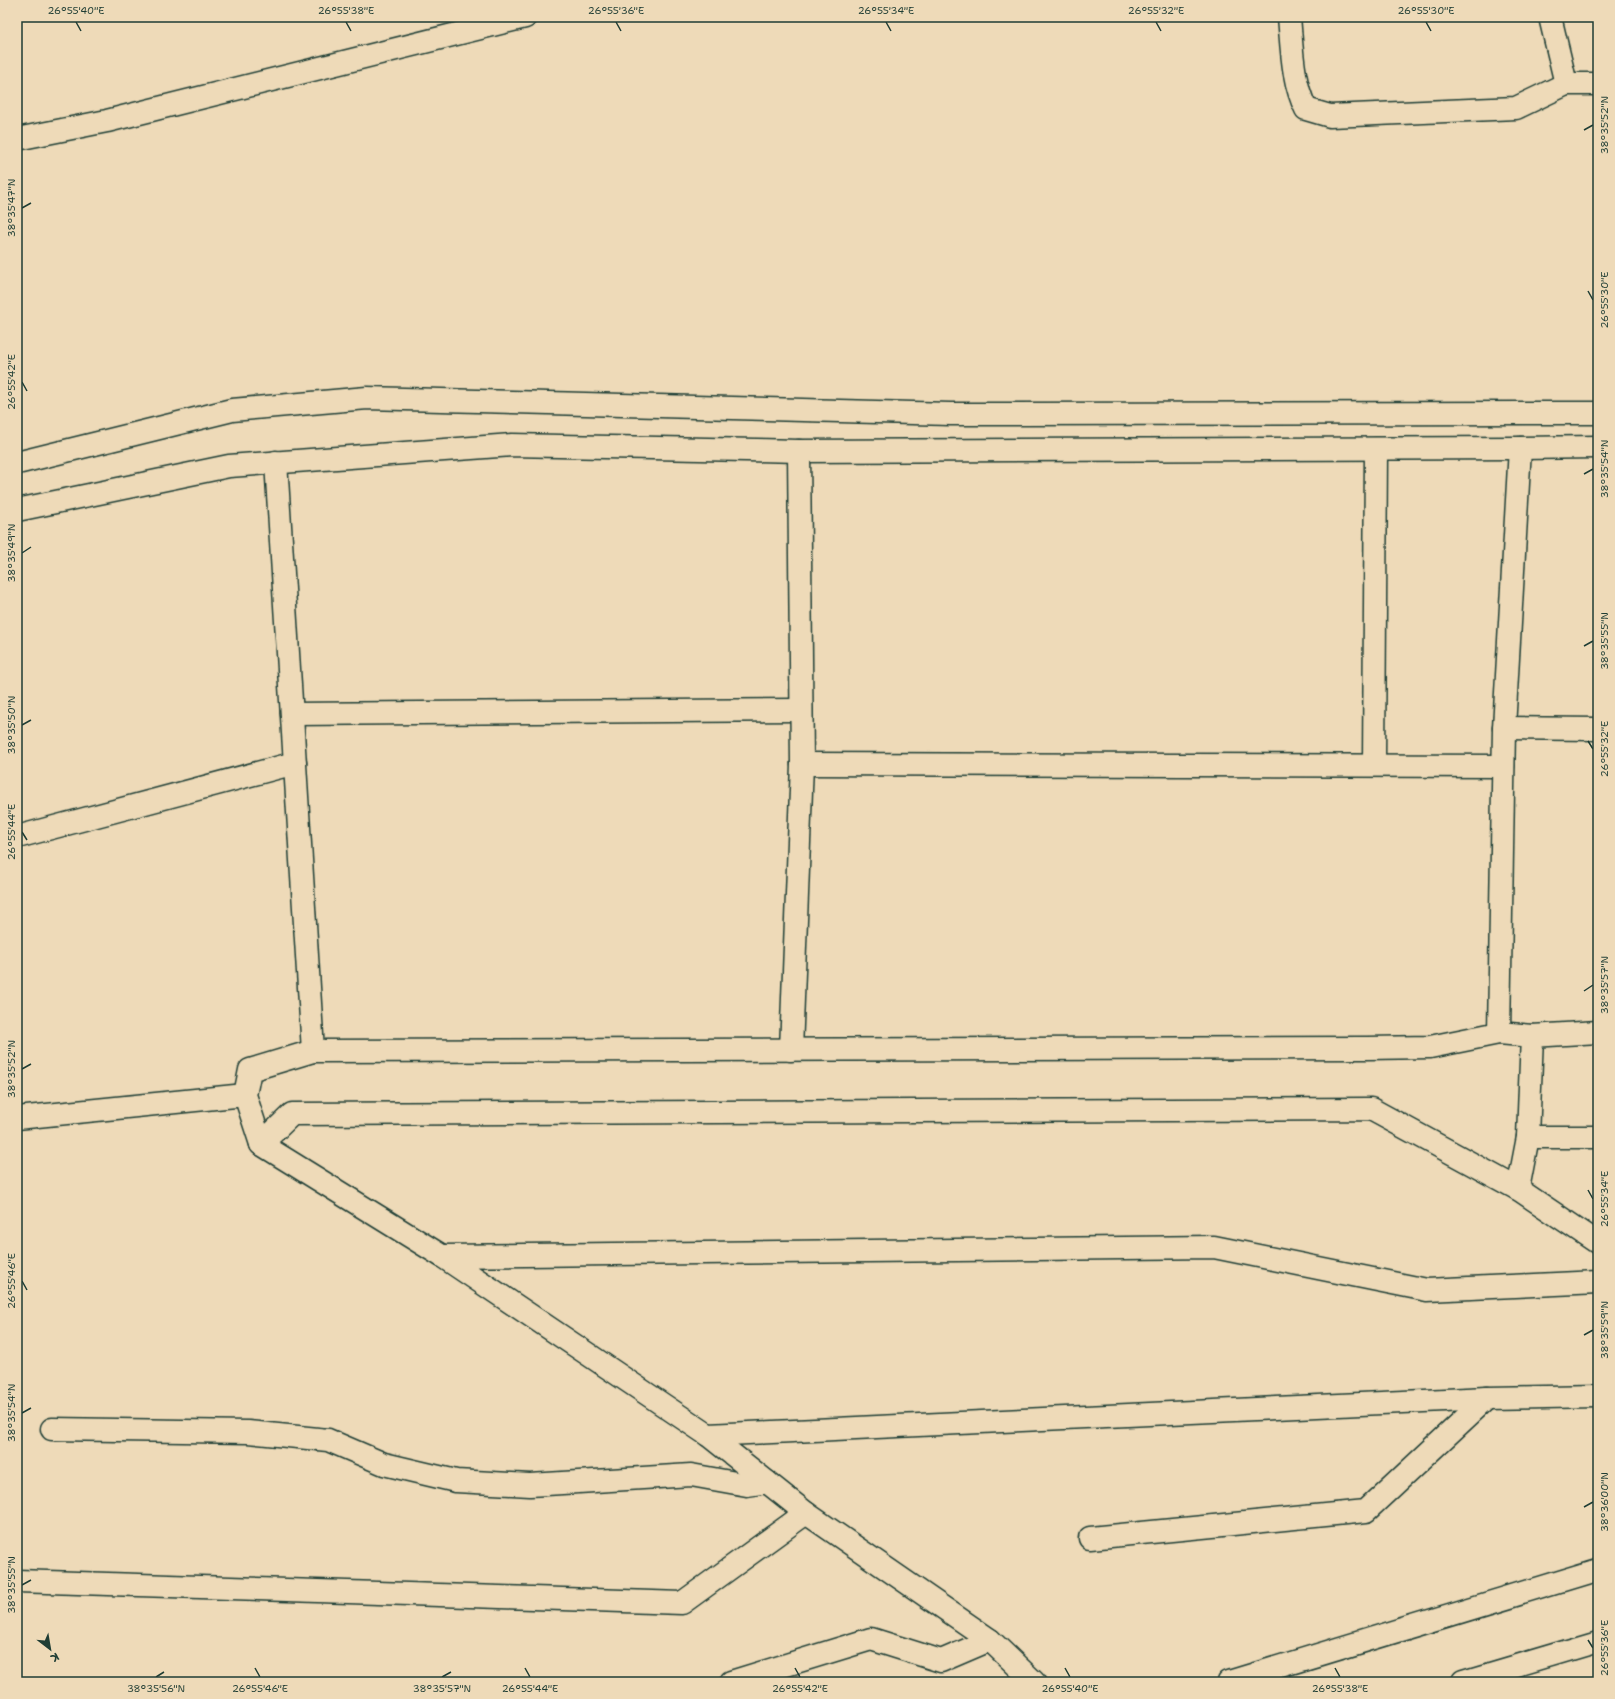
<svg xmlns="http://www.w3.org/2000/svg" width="1615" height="1699" font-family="'Shantell Sans',sans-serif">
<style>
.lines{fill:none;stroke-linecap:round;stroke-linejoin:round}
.minor-casing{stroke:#1f3d34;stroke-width:25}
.minor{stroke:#eedab8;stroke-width:22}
.ticks{fill:none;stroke:#1f3d34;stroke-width:1.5}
.neatline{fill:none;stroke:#1f3d34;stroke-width:1.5}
.ticks-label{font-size:10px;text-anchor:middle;fill:#1f3d34}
</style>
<rect width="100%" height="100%" fill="#eedab8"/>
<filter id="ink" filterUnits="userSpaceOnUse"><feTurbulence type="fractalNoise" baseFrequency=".025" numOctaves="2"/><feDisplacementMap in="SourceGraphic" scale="8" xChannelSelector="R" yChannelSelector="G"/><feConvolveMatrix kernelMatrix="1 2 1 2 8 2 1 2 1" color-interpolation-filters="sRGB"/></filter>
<g filter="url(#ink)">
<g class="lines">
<defs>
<g id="minor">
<path d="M 1289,17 C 1292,48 1292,81 1306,109 L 1330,116 L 1516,108 L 1566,84"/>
<path d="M 1550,17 L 1566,84 L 1598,84"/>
<path d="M 17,139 L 107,121 L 525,17"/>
<path d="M 276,462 L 313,1051"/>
<path d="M 17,463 L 232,410 L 367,398 L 950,414 L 1598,413"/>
<path d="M 17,510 L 229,466 L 512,445 L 799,451 L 1520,448 L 1598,447"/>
<path d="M 292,714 L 801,710"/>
<path d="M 1504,728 L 1598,729"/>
<path d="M 802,764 L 1503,766"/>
<path d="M 1374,765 L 1376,449"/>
<path d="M 17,837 L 295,763"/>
<path d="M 1499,1033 L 1504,728 L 1520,448"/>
<path d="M 791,1050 L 802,764 L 799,451"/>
<path d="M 17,1118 L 245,1095"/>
<path d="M 1528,1137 L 1598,1137"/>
<path d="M 261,1144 L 245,1095 L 250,1070 L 313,1051 L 1368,1048 L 1430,1047 L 1499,1033 L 1532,1036 L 1598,1032"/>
<path d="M 1518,1189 L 1528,1137 L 1532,1036"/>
<path d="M 442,1256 L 1214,1247 L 1427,1290 L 1598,1282"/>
<path d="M 52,1429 L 248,1432 L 328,1440 L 384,1464 L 456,1481 L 530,1485 L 691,1475 L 747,1485 L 767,1482"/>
<path d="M 708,1435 L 1487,1398 L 1598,1396"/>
<path d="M 1090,1538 L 1366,1511 L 1487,1398"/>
<path d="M 17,1581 L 682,1603 L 806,1513"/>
<path d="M 731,1682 L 871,1639 L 941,1661 L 990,1640"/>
<path d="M 1034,1682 L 990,1640 L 806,1513 L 708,1435 L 442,1256 L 261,1144 L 292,1114 L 1371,1109 L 1518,1189 L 1598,1243"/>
<path d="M 1229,1682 L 1598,1570"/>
<path d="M 1463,1682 L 1598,1642"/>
</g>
</defs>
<use href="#minor" class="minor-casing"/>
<use href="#minor" class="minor"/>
</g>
</g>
<path class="ticks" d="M 76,22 L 81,31M 346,22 L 351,31M 616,22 L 621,31M 886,22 L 891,31M 1156,22 L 1161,31M 1426,22 L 1431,31M 1584,130 L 1593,125M 22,208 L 31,203M 1588,291 L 1593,300M 22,382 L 27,391M 1584,474 L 1593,469M 22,553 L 31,547M 1584,646 L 1593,641M 22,725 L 31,720M 1588,741 L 1593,749M 22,832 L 27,840M 1584,991 L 1593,985M 22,1069 L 31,1064M 1588,1190 L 1593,1199M 22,1281 L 27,1290M 1584,1335 L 1593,1330M 22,1413 L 31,1408M 1584,1507 L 1593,1502M 22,1585 L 31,1580M 1588,1640 L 1593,1648M 255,1668 L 260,1677M 525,1668 L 530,1677M 795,1668 L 800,1677M 1065,1668 L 1070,1677M 1335,1668 L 1340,1677M 156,1677 L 164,1672M 442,1677 L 451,1672"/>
<rect width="1615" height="1699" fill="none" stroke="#eedab8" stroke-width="44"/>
<g transform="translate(50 1649) rotate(149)" stroke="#eedab8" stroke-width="3" paint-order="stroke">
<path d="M0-3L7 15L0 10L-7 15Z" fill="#1f3d34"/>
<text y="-6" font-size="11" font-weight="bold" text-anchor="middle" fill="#1f3d34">K</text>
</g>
<rect x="22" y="22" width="1571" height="1655" class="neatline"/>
<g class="ticks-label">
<text x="76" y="14">26°55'40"E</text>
<text x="346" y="14">26°55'38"E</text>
<text x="616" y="14">26°55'36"E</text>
<text x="886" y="14">26°55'34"E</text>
<text x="1156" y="14">26°55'32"E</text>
<text x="1426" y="14">26°55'30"E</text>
<text transform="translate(1604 125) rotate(-90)" y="4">38°35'52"N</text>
<text transform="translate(11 208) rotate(-90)" y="4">38°35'47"N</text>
<text transform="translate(1604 300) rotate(-90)" y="4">26°55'30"E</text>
<text transform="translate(11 382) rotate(-90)" y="4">26°55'42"E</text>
<text transform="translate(1604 469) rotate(-90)" y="4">38°35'54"N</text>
<text transform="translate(11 553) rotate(-90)" y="4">38°35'49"N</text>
<text transform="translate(1604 641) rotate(-90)" y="4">38°35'55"N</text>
<text transform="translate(11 725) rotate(-90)" y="4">38°35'50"N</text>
<text transform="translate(1604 749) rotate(-90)" y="4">26°55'32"E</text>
<text transform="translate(11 832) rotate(-90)" y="4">26°55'44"E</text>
<text transform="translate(1604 985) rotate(-90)" y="4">38°35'57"N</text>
<text transform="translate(11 1069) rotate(-90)" y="4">38°35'52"N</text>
<text transform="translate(1604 1199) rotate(-90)" y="4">26°55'34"E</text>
<text transform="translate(11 1281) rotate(-90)" y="4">26°55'46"E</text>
<text transform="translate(1604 1330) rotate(-90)" y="4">38°35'59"N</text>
<text transform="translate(11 1413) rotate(-90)" y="4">38°35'54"N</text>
<text transform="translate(1604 1502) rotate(-90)" y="4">38°36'00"N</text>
<text transform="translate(11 1585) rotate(-90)" y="4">38°35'55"N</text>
<text transform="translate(1604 1648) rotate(-90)" y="4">26°55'36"E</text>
<text x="156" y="1692">38°35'56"N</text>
<text x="260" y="1692">26°55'46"E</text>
<text x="442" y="1692">38°35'57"N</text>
<text x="530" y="1692">26°55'44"E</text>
<text x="800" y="1692">26°55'42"E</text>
<text x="1070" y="1692">26°55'40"E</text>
<text x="1340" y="1692">26°55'38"E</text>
</g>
</svg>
